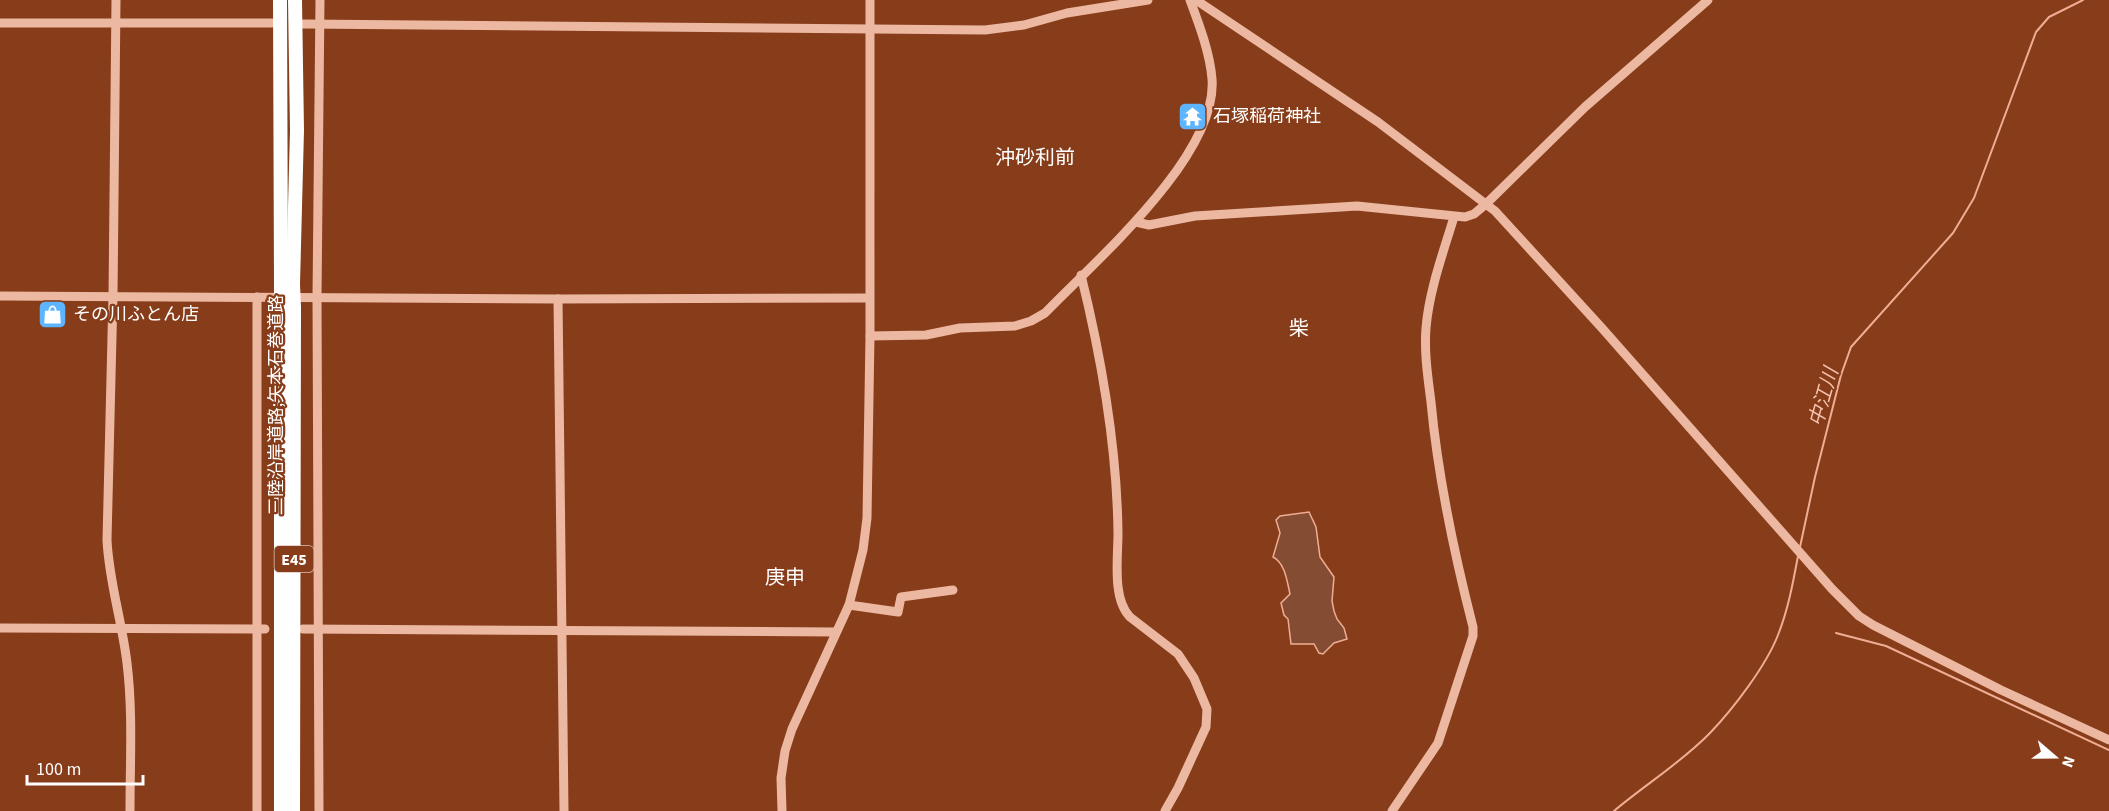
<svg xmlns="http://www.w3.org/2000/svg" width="2109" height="811" font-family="'Source Sans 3','Noto Sans JP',sans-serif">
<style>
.water{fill:#844d33;stroke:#efae94;stroke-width:1.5}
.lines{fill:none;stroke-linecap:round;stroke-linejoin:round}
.stream{stroke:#efae94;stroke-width:2}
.minor{stroke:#ecb8a1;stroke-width:9}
.highway{stroke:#fff;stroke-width:14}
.highway-bridge{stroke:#fff;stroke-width:14}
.labels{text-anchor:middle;stroke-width:4.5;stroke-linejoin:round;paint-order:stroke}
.shield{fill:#873c1a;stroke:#dbc4ba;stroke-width:1.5}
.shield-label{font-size:16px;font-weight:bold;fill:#fff}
.poi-label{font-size:18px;fill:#fff;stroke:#873c1a;text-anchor:start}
.street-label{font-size:18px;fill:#fff;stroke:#873c1a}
.neighbourhood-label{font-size:20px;fill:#fff;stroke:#873c1a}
.water-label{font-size:20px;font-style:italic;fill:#f4c2ad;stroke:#873c1a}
</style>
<rect width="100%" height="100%" fill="#873c1a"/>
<path class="water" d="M 1309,512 L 1316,527 L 1320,557 L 1334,577 L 1332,601 L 1334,611 L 1337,619 L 1344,628 L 1347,639 L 1334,643 L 1323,654 L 1319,653 L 1314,644 L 1291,644 L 1288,619 L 1284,615 L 1281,603 L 1290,594 C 1287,581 1285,563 1273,557 L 1280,533 L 1276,520 L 1280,516 Z"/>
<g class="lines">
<g class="stream">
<path d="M 1800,547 L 1815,477 L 1841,375 L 1851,347 L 1953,233 L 1974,198 L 2036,32 L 2049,17 L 2083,0"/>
<path d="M 1836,633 L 1886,646 L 2109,750"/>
<path d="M 1614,811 C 1646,784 1682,762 1710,733 C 1733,709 1766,666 1778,635 C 1788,610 1793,583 1798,556"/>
</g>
<g class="minor">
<path d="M 116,0 L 113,296 L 107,540 C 109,582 122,621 127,663 C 133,712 130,762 130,811"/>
<path d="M 1196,0 L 1378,122 L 1495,211 L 1601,327 L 1832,589 L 1859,616 L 1873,625 L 2001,690 L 2109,740"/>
<path d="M 0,23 L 272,23"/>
<path d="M 303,24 L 985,30 L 1024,25 L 1067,13 L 1148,0"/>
<path d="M 1136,222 L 1149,225 L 1195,216 L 1357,206 L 1465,217 L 1474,214 L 1486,204 L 1585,107 L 1708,0"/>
<path d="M 1081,275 C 1102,360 1117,446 1118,533 C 1118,558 1112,599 1130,617 L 1178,654 L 1194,678 L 1207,709 L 1206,727 L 1178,788 L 1165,811"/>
<path d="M 0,296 L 558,299 L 869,298"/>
<path d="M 558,299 L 564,811"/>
<path d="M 870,336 L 926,335 L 960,328 L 1015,326 L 1031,321 L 1045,313 C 1094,262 1218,156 1212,79 C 1210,53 1199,24 1190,0"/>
<path d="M 849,605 L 898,612 L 901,597 L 953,590"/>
<path d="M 0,628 L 265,629"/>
<path d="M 303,629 L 836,632"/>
<path d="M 257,811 L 257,297"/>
<path d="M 319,811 L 317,297 L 320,0"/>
<path d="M 782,811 L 781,778 L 785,751 L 792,729 L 849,605 L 863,550 L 867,518 L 870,336 L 870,0"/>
<path d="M 1392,811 L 1438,743 L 1473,636 L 1473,627 C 1454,553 1438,478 1431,402 C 1428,378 1424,353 1426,328 C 1429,291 1443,253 1454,217"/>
</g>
<g class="highway">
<path d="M 280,0 L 281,284"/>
<path d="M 293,284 L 297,130 L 295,0"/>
<path d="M 281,309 L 281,811"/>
<path d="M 293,811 L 294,308"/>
</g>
<g class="highway-bridge">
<path d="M 293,284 L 294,308"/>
<path d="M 281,309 L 281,284"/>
</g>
</g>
<defs>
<symbol id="temple-square" viewBox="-11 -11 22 22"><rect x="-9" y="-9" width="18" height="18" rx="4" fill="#5db4ff" stroke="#873c1a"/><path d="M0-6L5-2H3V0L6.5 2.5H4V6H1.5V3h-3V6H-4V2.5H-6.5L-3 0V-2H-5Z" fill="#fff"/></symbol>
<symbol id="shop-square" viewBox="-11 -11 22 22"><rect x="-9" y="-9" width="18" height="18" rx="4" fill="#5db4ff" stroke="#873c1a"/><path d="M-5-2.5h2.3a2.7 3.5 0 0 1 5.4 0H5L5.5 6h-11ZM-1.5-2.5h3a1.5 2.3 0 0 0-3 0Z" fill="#fff"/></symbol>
</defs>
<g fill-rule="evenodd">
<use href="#temple-square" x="1176" y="100" width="33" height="33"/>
<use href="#shop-square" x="36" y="298" width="33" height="33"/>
</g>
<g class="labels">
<rect class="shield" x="274.5" y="546" width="39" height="26" rx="4.5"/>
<g class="shield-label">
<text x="294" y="565">E45</text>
</g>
<g class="poi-label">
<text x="1213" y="122">石塚稲荷神社</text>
<text x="73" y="320">その川ふとん店</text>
</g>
<g class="street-label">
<text transform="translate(276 405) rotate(-90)" y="6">三陸沿岸道路;矢本石巻道路</text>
</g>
<g class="neighbourhood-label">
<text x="1035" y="164">沖砂利前</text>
<text x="1299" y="335">柴</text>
<text x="785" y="584">庚申</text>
</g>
<g class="water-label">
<text transform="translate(1823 397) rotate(-74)" y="7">中江川</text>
</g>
</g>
<g transform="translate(2055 757) rotate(110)" stroke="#873c1a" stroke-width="4.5" paint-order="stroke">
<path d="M0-4.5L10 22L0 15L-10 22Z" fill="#ffffff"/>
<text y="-9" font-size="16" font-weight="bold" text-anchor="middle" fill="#ffffff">N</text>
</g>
<path d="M27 775v9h116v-9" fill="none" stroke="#ffffff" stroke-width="3"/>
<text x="36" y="775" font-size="18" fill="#ffffff" stroke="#873c1a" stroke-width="4.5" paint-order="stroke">100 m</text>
</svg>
